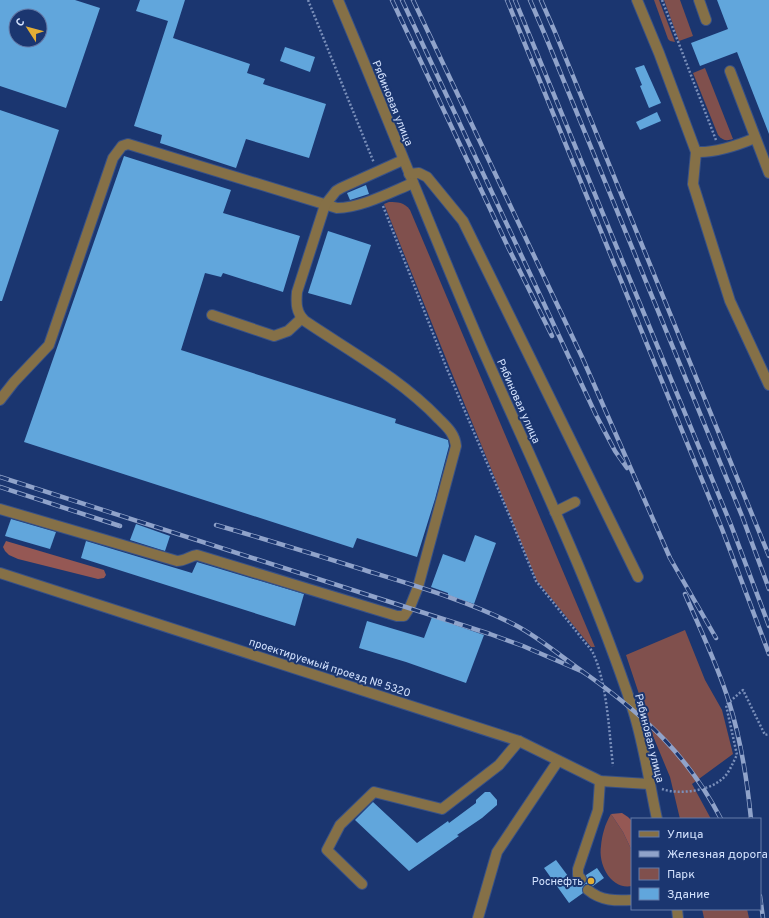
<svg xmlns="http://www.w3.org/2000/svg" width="769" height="918" font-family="Overpass,sans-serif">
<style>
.green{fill:#80504d}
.forest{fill:#955854}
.building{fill:#61a6dc;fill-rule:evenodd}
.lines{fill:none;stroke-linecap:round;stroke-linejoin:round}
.minor-casing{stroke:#385187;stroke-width:12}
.path{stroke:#7a8fba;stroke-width:2.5;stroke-dasharray:2 2;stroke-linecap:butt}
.minor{stroke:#857047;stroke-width:10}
.rail-casing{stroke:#90a3ca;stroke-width:4.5}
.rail{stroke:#1b3670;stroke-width:3;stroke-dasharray:9;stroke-linecap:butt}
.poi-dot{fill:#e3ae35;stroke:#1b3670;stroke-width:1.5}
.labels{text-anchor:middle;stroke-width:4;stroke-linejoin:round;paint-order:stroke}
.street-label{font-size:11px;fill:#d2e1fd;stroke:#1b3670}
.poi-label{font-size:11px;fill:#d2e1fd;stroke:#1b3670;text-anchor:end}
</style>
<rect width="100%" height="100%" fill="#1b3670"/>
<g class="green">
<path d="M 654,0 L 659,0 L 675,42 L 670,41 L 668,39 Z"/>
<path d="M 664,0 L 680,0 L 693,36 L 679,41 Z"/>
<path d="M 705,68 L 733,139 C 727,141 723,141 718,135 L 693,73 Z"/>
<path d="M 389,202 C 398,202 404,202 410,210 L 595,647 L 591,647 L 537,581 L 451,371 L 384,204 Z"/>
<path d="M 685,630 L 705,680 L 722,710 L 733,754 L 692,784 L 711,819 L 680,819 L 670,777 L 653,736 L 626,655 Z"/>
<path d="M 611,814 L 623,832 L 632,851 L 632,886 C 611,890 598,865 601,846 C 602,835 605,824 611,814 Z"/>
<path d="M 702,909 L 747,909 L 749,918 L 704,918 Z"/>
</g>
<g class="forest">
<path d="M 6,541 L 104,570 L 106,575 L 104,578 L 98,579 L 18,559 L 9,555 L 5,551 L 3,547 Z"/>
<path d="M 622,813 L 628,817 L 632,821 L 632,851 L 623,832 L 611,814 Z"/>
</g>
<g class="building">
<path d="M 0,0 L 75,0 L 100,8 L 66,108 L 0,86 ZM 16,16 L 40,16 L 40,40 L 16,40 Z"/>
<path d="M 140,0 L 185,0 L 173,38 L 250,64 L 247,73 L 265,79 L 263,84 L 326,104 L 309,158 L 246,139 L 236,168 L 160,143 L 162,135 L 134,126 L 168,21 L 136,11 Z"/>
<path d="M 717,0 L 769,0 L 769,134 L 737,52 L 700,66 L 691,43 L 728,29 Z"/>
<path d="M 285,47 L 315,57 L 310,72 L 280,61 Z"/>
<path d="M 644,65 L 661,103 L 649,108 L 640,86 L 642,85 L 635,68 Z"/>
<path d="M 0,110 L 59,130 L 2,301 L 0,301 Z"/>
<path d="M 657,112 L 661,121 L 640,130 L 636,122 Z"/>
<path d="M 124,156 L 231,190 L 223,213 L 300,236 L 283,292 L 223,273 L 221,277 L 205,273 L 181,350 L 396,419 L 395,423 L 448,440 L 449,446 L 435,499 L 417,557 L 357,538 L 353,548 L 24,442 Z"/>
<path d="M 366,185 L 369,194 L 350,200 L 347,193 Z"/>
<path d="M 328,231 L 371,245 L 351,305 L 308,293 Z"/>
<path d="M 11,519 L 56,532 L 50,549 L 5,536 Z"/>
<path d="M 136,524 L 170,536 L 165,551 L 130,540 Z"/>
<path d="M 475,535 L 496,543 L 474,604 L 448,595 L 448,593 L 431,587 L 443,554 L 465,562 Z"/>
<path d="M 86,541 L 192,573 L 197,562 L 304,594 L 295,626 L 81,558 Z"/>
<path d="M 432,617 L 484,635 L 466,683 L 406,662 L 359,648 L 367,621 L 424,638 Z"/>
<path d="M 485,792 L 490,792 L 497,800 L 497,805 L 482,818 L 457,835 L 459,836 L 409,871 L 355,820 L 373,802 L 417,843 L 448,821 L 449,823 L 476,803 L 476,800 Z"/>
<path d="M 556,860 L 574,884 L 576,883 L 579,885 L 585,884 L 587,881 L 586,875 L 597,868 L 604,878 L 593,886 L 589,884 L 585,884 L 582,889 L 583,893 L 569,903 L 544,868 Z"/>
</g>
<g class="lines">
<defs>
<g id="minor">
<path d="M 338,0 C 387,115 432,233 482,348 C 534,466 591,583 632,707 C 644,743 649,782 657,819"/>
<path d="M 637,0 L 659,53 L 696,152 C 716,153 736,146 755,138"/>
<path d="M 699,0 L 706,20"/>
<path d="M 730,71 L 769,173"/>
<path d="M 696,152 L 693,184 L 730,301 L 769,385"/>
<path d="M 409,174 L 419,173 L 427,177 L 463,221 L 638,577"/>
<path d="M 212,315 L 274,336 L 288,331 L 302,318"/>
<path d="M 0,400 L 14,382 L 49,345 L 113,158 L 122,146 L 128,144 L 337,208 C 361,208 391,192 413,183"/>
<path d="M 0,509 L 177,561 C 185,561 190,556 197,555 L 397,616 L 404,616 L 410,607 L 418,587 L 456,446 C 455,434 447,427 439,419 C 401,379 351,352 305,321 C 296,313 296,303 297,292 L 325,205 L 336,191 L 341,188 L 403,160"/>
<path d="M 555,512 L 575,502"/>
<path d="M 0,573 L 519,741 L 600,781 L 649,784"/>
<path d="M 581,879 L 578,875 L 578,869 L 598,810 L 600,781"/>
<path d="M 362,884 L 327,850 L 340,825 L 374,792 L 442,809 L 499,765 L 519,741"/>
<path d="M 588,890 C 601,901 616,901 632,900"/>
<path d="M 677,909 L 678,918"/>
<path d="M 478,918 L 497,852 L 558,761"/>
</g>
</defs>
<use href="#minor" class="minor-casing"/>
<g class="path">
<path d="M 308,0 L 374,163"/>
<path d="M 662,0 L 716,140"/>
<path d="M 383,206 L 447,369 L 510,517 L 536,581 L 592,651 C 607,680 609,732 613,766"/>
<path d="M 662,789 C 679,795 709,791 722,779 C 729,774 733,762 737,755 L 726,705 L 743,690 L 765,735 L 769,734"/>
</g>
<use href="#minor" class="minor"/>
<defs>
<g id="rail">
<path d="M 392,0 L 508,247 L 552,336"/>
<path d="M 402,0 L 596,415 L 615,451 L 627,468"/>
<path d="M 413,0 L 582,357 L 670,558 L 716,638"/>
<path d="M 507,0 L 722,529 L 769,654"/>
<path d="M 515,0 L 731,525 L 769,626"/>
<path d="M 530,0 L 545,35 L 742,516 L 769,589"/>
<path d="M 541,0 L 555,32 L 769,556"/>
<path d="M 0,477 L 490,634 L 523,646 L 581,671"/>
<path d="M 0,487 L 120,526"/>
<path d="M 216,525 C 265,539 313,554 361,569 C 413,585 469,601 517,626 C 543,640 565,660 589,676 C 646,717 689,757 721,819"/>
<path d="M 685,594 C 700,629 718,666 729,702 C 741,740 747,779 751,819"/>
<path d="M 760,896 L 763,918"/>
</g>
</defs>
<use href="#rail" class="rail-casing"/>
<use href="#rail" class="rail"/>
</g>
<circle class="poi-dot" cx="591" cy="881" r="4"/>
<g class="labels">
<g class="street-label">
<text transform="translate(393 103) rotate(68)" y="4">Рябиновая улица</text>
<text transform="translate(519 401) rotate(66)" y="4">Рябиновая улица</text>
<text transform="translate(330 667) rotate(18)" y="4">проектируемый проезд № 5320</text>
<text transform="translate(650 738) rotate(76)" y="4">Рябиновая улица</text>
</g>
<g class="poi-label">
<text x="583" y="885">Роснефть</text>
</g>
</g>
<rect x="631" y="818" width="130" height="92" fill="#1b3670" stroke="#647aa8"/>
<rect x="639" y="831" width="20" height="6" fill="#857047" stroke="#647aa8"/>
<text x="667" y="838" font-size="12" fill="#d2e1fd">Улица</text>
<rect x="639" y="851" width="20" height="6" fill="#90a3ca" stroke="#647aa8"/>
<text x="667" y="858" font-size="12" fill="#d2e1fd">Железная дорога</text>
<rect x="639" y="868" width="20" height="12" fill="#80504d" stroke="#647aa8"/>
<text x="667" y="878" font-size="12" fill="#d2e1fd">Парк</text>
<rect x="639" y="888" width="20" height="12" fill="#61a6dc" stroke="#647aa8"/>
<text x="667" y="898" font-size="12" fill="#d2e1fd">Здание</text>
<g transform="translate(28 28) rotate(306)"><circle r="19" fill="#1b3670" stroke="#647aa8"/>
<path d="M0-3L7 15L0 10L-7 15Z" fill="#e3ae35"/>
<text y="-6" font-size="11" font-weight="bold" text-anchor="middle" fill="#d2e1fd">С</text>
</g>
</svg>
